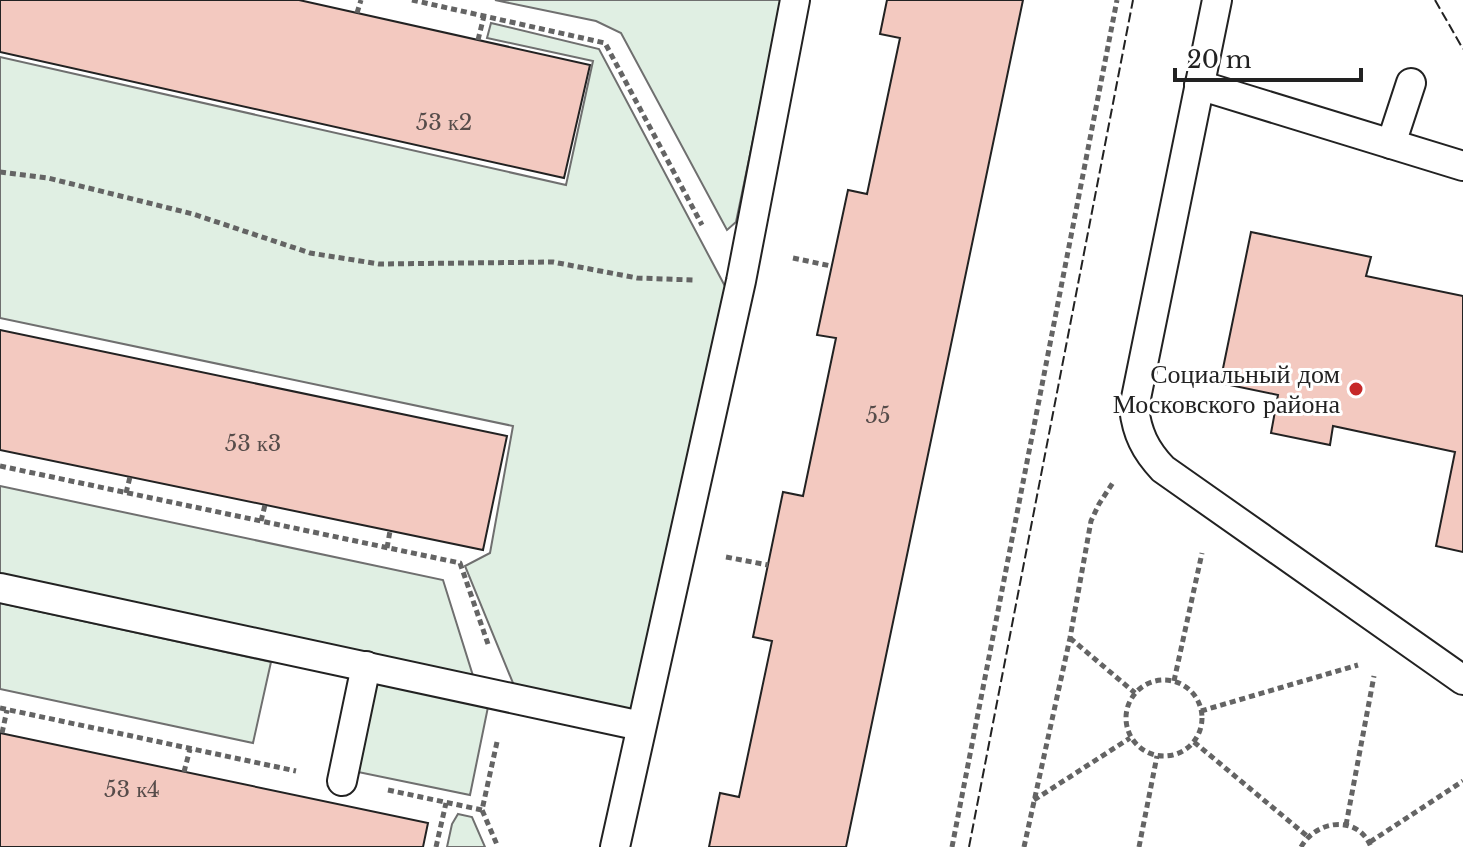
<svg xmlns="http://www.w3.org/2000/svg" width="1463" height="847" font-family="'Libre Baskerville',serif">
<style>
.green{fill:#e0efe3;stroke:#6f6f6f;stroke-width:2}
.building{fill:#f3c9c0;stroke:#222;stroke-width:2}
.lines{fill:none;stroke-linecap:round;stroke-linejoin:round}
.service-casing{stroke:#222;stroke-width:32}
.path{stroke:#646464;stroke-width:5;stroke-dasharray:6 4;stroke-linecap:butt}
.service{stroke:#fff;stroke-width:28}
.fence{stroke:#222;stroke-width:2;stroke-dasharray:10 4;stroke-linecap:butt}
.poi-dot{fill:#c62828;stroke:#fff;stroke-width:3}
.labels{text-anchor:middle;stroke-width:6;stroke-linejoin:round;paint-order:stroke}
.number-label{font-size:22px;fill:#564c4a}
.poi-label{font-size:26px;fill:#222;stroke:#fff;text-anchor:end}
</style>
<rect width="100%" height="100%" fill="#fff"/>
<g class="green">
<path d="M 495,0 L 782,0 L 736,222 L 727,230 L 621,33 L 596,21 Z"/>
<path d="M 491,23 L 599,49 L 727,290 L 634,715 L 515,688 L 465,566 L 490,553 L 513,426 L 0,318 L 0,57 L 566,185 L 593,61 L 487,38 Z"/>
<path d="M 0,486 L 443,580 L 474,679 L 0,576 Z"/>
<path d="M 0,603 L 271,662 L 253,743 L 0,689 Z"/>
<path d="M 376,683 L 488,707 L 470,795 L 358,772 Z"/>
<path d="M 458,814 L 472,817 L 485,847 L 447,847 L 452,824 Z"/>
</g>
<g class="building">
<path d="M 0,0 L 299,0 L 590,65 L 564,178 L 0,52 Z"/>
<path d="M 887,0 L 1023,0 L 846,847 L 709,847 L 720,793 L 739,797 L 772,641 L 753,637 L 783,492 L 803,496 L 836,338 L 817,335 L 848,190 L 867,194 L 900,38 L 880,34 Z"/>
<path d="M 1251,232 L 1371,257 L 1366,276 L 1463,296 L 1463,552 L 1436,546 L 1455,452 L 1333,426 L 1330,445 L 1271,433 L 1278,395 L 1220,383 Z"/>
<path d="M 0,330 L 507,436 L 483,550 L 0,450 Z"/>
<path d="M 0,733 L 428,823 L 423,847 L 0,847 Z"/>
</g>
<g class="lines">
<defs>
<g id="service">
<path d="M 1217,0 L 1134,408 C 1137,433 1145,450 1163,469 L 1463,680"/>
<path d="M 1199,85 L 1463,166"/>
<path d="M 1391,144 L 1411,83"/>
<path d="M 0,588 L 641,726"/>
<path d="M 342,781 L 366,666"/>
<path d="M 615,847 L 741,281 L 795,0"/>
</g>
</defs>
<use href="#service" class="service-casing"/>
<g class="path">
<path d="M 412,0 L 605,43 L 702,225"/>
<path d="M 357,13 L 361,0"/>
<path d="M 478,40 L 484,16"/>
<path d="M 0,172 L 48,178 L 193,214 L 310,253 L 379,264 L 553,262 L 637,278 L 693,280"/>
<path d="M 793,258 L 831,266"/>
<path d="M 0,466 L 460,563 L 488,644"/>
<path d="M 126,493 L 130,477"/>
<path d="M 261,521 L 265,505"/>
<path d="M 387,548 L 390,531"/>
<path d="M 726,557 L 768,565"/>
<path d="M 1070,638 L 1135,693"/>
<circle cx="1164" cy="718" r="38"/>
<path d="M 1174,681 L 1202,553"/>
<path d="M 0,708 L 296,771"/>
<path d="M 1201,711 L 1358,665"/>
<path d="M 2,733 L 7,710"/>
<path d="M 497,742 L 482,810 L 498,847"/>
<path d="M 1194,742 L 1307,836"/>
<path d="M 184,772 L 190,749"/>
<path d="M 388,790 L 482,810"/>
<path d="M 1034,800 L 1130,738"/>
<path d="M 1346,825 L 1374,676"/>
<path d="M 1370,842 L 1463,781"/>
<path d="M 436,847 L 446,803"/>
<path d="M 952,847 L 1117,0"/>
<path d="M 1024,847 L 1070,638 L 1091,521 L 1099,504 L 1114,481"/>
<path d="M 1139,847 L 1157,756"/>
<path d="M 1301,847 C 1316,820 1358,814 1371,847"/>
</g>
<use href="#service" class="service"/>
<g class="fence">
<path d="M 1435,0 L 1463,49"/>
<path d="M 969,847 L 1133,0"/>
</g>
</g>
<circle class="poi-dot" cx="1356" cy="389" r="8"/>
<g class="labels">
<g class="number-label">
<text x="444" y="130">53 к2</text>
<text x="878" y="423">55</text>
<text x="253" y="451">53 к3</text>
<text x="132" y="797">53 к4</text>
</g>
<g class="poi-label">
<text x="1340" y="383">Социальный дом<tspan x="1340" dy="30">Московского района</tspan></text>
</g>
</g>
<path d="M1175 68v12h186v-12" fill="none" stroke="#222222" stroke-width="4"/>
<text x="1187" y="68" font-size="24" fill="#222222" stroke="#ffffff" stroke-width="6" paint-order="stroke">20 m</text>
</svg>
